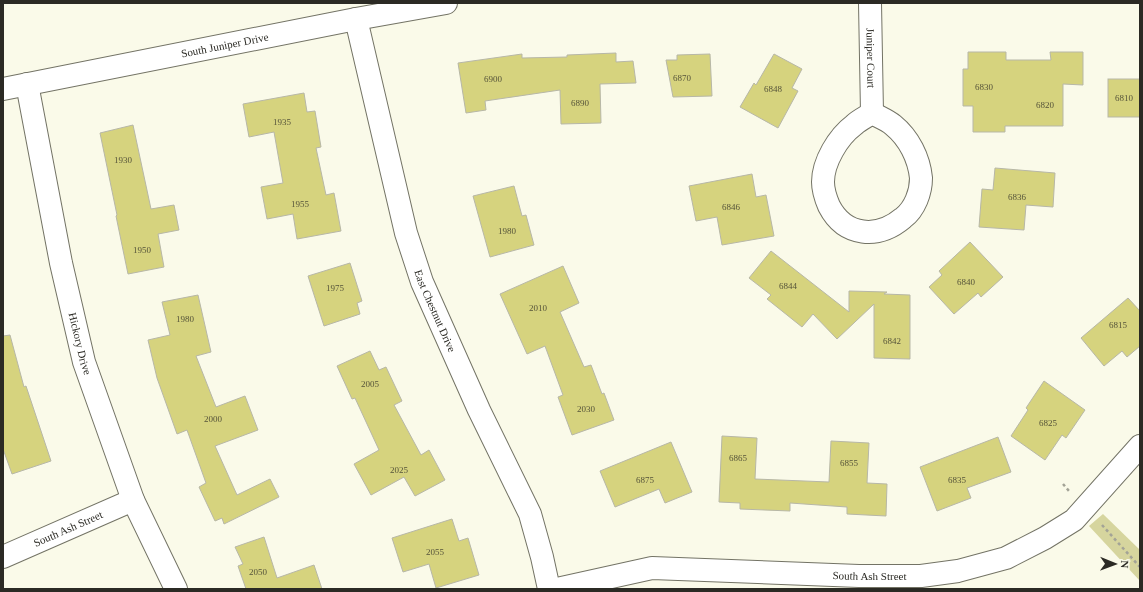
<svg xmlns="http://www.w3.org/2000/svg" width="1143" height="592" font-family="Georgia,serif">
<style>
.green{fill:#d6d59e}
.building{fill:#d6d37e;stroke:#b7b7a7}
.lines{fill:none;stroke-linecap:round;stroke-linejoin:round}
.street-casing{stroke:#737365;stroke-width:24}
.path{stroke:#a3a396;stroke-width:2.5;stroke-dasharray:3 3;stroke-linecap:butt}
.street{stroke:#fff;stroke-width:22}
.labels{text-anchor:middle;stroke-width:3;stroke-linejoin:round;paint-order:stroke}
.number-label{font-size:9px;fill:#56543a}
.street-label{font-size:11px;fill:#2b2a24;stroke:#fafae9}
</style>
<rect width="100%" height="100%" fill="#fafae9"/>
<path class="green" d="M 1103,514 L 1140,550 L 1140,581 L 1089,526 Z"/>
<g class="building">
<path d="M 968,52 L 1006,52 L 1006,60 L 1051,60 L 1050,52 L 1083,52 L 1083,85 L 1063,84 L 1063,126 L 1005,126 L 1005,132 L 973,132 L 973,106 L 963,106 L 963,69 L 968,69 Z"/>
<path d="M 616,53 L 616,62 L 633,61 L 636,83 L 600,84 L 601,123 L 561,124 L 560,90 L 485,101 L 486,110 L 466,113 L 458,63 L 522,54 L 522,58 L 567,57 L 567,55 Z"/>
<path d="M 710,54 L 712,96 L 673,97 L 666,60 L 677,60 L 677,55 Z"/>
<path d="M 774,54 L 802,69 L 792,88 L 798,91 L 778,128 L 740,107 L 754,83 L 756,85 Z"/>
<rect x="1108" y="79" width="32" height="38"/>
<path d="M 304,93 L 307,112 L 315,111 L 321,147 L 316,148 L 326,195 L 334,193 L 341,231 L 297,239 L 293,214 L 267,219 L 261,187 L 283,183 L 274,132 L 249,137 L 243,104 Z"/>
<path d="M 133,125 L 151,209 L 174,205 L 179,230 L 158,234 L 164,267 L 128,274 L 116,216 L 117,215 L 100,133 Z"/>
<path d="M 995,168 L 1055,173 L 1053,207 L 1026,205 L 1024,230 L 979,227 L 982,189 L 993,190 Z"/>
<path d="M 752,174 L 756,197 L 766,195 L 774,236 L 722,245 L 717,217 L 696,221 L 689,186 Z"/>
<path d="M 514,186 L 522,216 L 526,215 L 534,245 L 490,257 L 473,196 Z"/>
<path d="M 970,242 L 1003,277 L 981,297 L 978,293 L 954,314 L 929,287 L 942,275 L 939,271 Z"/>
<path d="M 771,251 L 849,312 L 849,291 L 887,292 L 884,294 L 910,295 L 910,359 L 874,358 L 874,304 L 837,339 L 813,314 L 802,327 L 767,299 L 771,295 L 749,278 Z"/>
<path d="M 350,263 L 362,301 L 357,303 L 360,314 L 324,326 L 308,276 Z"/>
<path d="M 563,266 L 579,303 L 560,312 L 584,367 L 591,365 L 602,394 L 604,393 L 614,420 L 572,435 L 558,397 L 563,395 L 545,346 L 527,354 L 500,294 Z"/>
<path d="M 198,295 L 211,352 L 196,356 L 216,407 L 245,396 L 258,430 L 215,446 L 237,495 L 270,479 L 279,497 L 224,524 L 222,518 L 215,521 L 199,487 L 206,483 L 187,430 L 177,434 L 157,378 L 148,340 L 170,335 L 162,302 Z"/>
<path d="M 1128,298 L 1140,311 L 1140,346 L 1127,357 L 1122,351 L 1104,366 L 1081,338 Z"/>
<path d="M 10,335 L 24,387 L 26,386 L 51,461 L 12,474 L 3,449 L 3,336 Z"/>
<path d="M 370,351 L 379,370 L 386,367 L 402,401 L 394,405 L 421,455 L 429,450 L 445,480 L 415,496 L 404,477 L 371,495 L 354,464 L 379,450 L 355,398 L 352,399 L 337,366 Z"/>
<path d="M 1044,381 L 1085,410 L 1066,438 L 1062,435 L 1045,460 L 1011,436 L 1028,410 L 1026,408 Z"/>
<path d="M 722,436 L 757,438 L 755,479 L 829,482 L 831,441 L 869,443 L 867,483 L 887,484 L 886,516 L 847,514 L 847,507 L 790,503 L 790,511 L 740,509 L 740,503 L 719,502 Z"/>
<path d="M 998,437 L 1011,472 L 967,488 L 971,498 L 937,511 L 920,467 Z"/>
<path d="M 671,442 L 692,492 L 665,503 L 659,489 L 615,507 L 600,471 Z"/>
<path d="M 452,519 L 459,541 L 468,538 L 479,575 L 436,588 L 429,564 L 403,572 L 392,538 Z"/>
<path d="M 264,537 L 277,578 L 314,565 L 322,589 L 246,589 L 238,566 L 243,564 L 235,547 Z"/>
</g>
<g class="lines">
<defs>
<g id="street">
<path id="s1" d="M 870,3 L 872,113"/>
<path id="s2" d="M 356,19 L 406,233 L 422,282 L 479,410 L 530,514 L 542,557 L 549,589"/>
<path id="s3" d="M 27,84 L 61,263 L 84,362 L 133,500 L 176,589"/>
<path id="s4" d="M 3,89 L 356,19 L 446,3"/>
<path d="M 872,113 C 879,117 887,120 893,125 C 909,138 919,158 921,178 C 921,192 915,209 903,218 C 878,239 845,237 829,206 C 826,199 823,190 823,182 C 823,162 838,137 854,125 C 859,120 866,117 872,113 Z"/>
<path id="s5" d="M 3,557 L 133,500"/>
<path id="s6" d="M 557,589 L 652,568 L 859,576 L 921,576 L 958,571 L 1006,558 L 1045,538 L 1074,520 L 1140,446"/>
</g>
</defs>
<use href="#street" class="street-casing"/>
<g class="path">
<path d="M 1063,484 L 1069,491"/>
<path d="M 1102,525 L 1140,567"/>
</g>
<use href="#street" class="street"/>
</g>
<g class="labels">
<g class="number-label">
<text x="682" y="81">6870</text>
<text x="493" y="82">6900</text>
<text x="984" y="90">6830</text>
<text x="773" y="92">6848</text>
<text x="1124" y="101">6810</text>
<text x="580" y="106">6890</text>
<text x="1045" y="108">6820</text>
<text x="282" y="125">1935</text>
<text x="123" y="163">1930</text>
<text x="1017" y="200">6836</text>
<text x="300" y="207">1955</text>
<text x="731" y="210">6846</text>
<text x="507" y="234">1980</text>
<text x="142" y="253">1950</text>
<text x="966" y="285">6840</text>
<text x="788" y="289">6844</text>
<text x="335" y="291">1975</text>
<text x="538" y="311">2010</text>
<text x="185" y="322">1980</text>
<text x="1118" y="328">6815</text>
<text x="892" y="344">6842</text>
<text x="370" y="387">2005</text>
<text x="586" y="412">2030</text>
<text x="213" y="422">2000</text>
<text x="1048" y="426">6825</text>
<text x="738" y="461">6865</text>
<text x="849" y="466">6855</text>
<text x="399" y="473">2025</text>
<text x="645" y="483">6875</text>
<text x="957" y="483">6835</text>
<text x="435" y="555">2055</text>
<text x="258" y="575">2050</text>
</g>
<g class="street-label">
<text dy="4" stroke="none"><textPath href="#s4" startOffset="226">South Juniper Drive</textPath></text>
<text dy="4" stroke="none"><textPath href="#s1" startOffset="55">Juniper Court</textPath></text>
<text dy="4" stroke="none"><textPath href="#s2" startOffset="303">East Chestnut Drive</textPath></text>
<text dy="4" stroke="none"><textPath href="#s3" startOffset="265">Hickory Drive</textPath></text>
<text dy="4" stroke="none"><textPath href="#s5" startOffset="71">South Ash Street</textPath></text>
<text dy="4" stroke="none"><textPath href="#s6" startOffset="315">South Ash Street</textPath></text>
</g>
</g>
<rect width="1143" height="592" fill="none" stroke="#2b2a24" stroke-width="8"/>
<g transform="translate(1115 564) rotate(91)" stroke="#fafae9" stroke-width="3" paint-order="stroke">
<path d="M0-3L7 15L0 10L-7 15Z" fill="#2b2a24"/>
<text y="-6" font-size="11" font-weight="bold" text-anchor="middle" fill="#2b2a24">N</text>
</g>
</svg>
